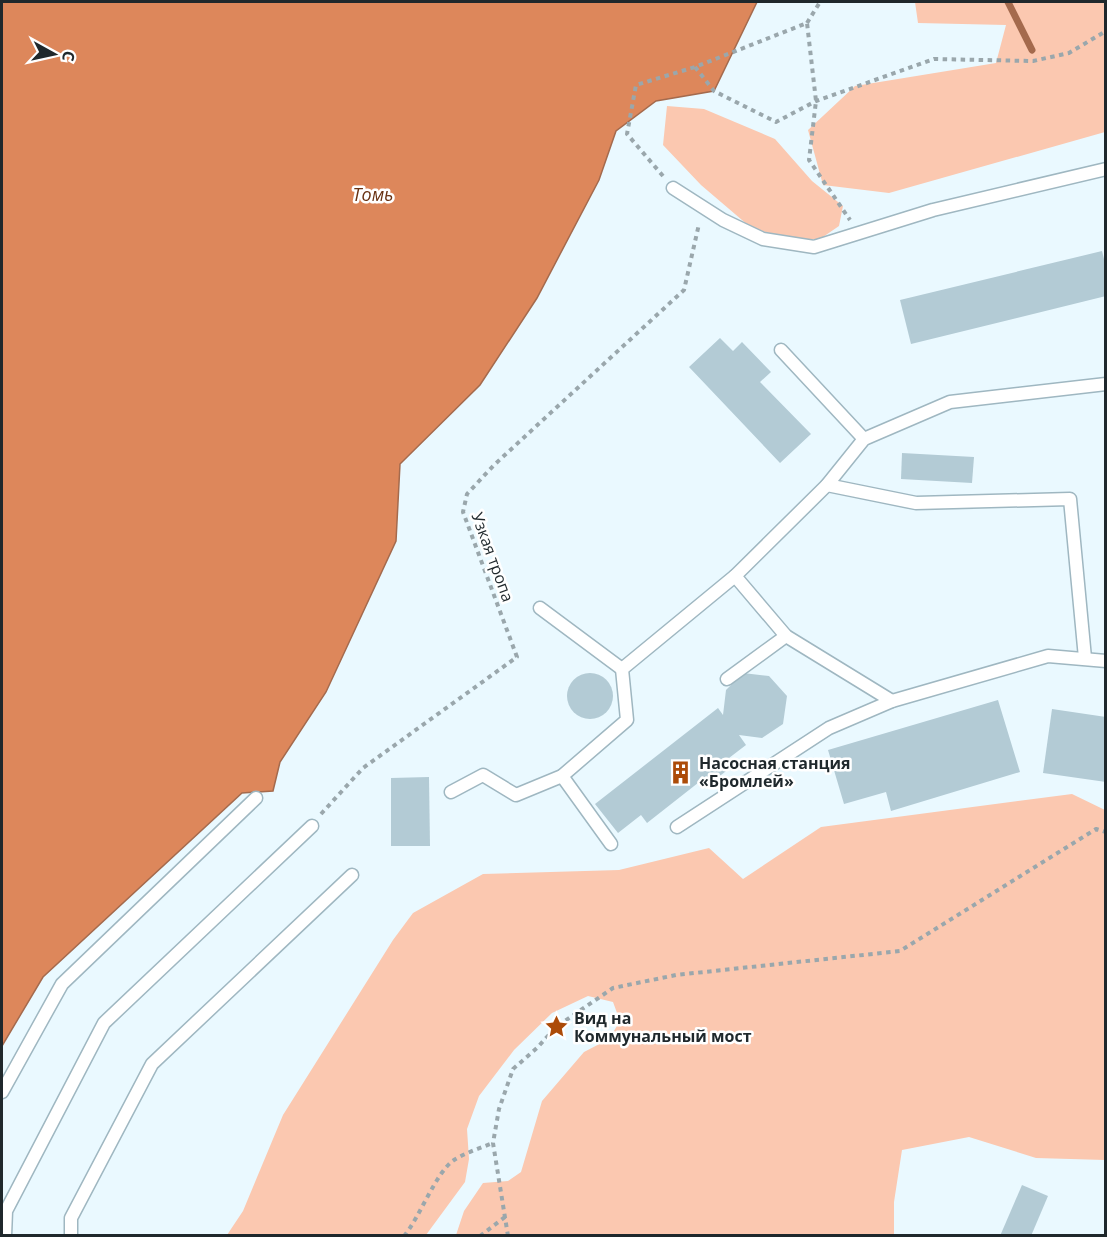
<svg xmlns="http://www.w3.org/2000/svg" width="1107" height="1237" font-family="'Open Sans',sans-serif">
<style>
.green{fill:#fbc8b0}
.water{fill:#dd875b;stroke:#a46a4d;stroke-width:1.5}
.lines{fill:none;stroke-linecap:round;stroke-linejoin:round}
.stream{stroke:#a46a4d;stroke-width:7}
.building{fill:#b3cbd5}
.service-casing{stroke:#9fb7c1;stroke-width:15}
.path{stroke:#9aa7ac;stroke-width:4;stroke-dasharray:4.5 4.5;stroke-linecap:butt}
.service{stroke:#fff;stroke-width:12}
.labels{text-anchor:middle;stroke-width:5;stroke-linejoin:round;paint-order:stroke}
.street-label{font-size:16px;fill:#1f282c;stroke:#fff}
.poi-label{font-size:16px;font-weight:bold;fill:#1f282c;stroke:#fff;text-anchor:start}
.water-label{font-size:18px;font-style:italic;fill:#693112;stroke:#fff}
</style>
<rect width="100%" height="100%" fill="#eaf9ff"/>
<g class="green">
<path d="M 915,2 L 1105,2 L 1105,132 L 889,193 L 823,185 L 808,130 L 855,86 L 996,63 L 1006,25 L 918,23 Z"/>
<path d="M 667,106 L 704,109 L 775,139 L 812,181 L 843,206 L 839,226 L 820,239 L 784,239 L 749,226 L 701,185 L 663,145 Z"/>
<path d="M 1072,794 L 1105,810 L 1105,1160 L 1036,1158 L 969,1137 L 902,1150 L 894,1202 L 894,1235 L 456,1235 L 464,1211 L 483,1183 L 508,1181 L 521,1172 L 542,1101 L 584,1052 L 609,1039 L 620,1021 L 613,1002 L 588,996 L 552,1013 L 514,1050 L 479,1096 L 467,1129 L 469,1159 L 465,1182 L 426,1235 L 227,1235 L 243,1211 L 283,1115 L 393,940 L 413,913 L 483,874 L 619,870 L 709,848 L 743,879 L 821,827 Z"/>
</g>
<path class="water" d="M 2,2 L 757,2 L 714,91 L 656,101 L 616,131 L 599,180 L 537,298 L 480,385 L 400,464 L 396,541 L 326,692 L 280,762 L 273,791 L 242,793 L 43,977 L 2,1046 Z"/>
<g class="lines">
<path class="stream" d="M 1008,2 L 1032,50"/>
</g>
<g class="building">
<path d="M 1102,251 L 1106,267 L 1106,296 L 911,344 L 900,300 Z"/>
<path d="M 720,338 L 733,351 L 742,342 L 771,372 L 760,382 L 811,434 L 780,463 L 689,367 Z"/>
<path d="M 902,453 L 974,457 L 972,483 L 901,479 Z"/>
<path d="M 743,673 L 769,676 L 787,696 L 783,724 L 762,738 L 739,735 L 746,745 L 729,758 L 734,765 L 708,785 L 703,779 L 647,823 L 641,815 L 618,833 L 595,804 L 718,708 L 723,715 L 726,690 Z"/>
<circle cx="590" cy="696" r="23"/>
<path d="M 998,700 L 1020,772 L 891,811 L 886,792 L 844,804 L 828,750 Z"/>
<path d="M 1052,709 L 1106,717 L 1106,782 L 1043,773 Z"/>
<path d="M 429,777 L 430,846 L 391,846 L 391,778 Z"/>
<path d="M 1022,1185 L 1048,1196 L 1031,1236 L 1000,1236 Z"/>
</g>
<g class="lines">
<defs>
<g id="service">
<path d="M 673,188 L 723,220 L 763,239 L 814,247 L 933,210 L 1106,169"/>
<path d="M 781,350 L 864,439"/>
<path d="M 827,485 L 916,503 L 1070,499 L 1085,658"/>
<path d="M 735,576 L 786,636 L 892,701"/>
<path d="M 540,608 L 622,669"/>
<path d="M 727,679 L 786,636"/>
<path d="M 562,776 L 611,844"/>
<path d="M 451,792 L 483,775 L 516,795 L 562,776 L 627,720 L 622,669 L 735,576 L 827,485 L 864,439 L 950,402 L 1106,384"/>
<path d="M 677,827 L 829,728 L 892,701 L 1048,656 L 1106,661"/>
<path d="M 2,1092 L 62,984 L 256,798"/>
<path d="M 5,1236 L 6,1211 L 104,1023 L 312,826"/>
<path d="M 71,1236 L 71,1218 L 152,1064 L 352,875"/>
</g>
</defs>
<use href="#service" class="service-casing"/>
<g class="path">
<path d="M 807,23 L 820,2"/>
<path d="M 695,67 L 714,91 L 776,122 L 816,101 L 934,59 L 1033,61 L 1069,53 L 1106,31"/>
<path d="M 663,176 L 627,134 L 636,85 L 695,67 L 807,23 L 816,101 L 809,160 L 850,220"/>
<path d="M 321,814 L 363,768 L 517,657 L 463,512 L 467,494 L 494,465 L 684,290 L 699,224"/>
<path d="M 404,1236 C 420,1217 436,1172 454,1160 C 465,1153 480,1148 493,1143"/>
<path d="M 480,1236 L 505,1217"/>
<path d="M 508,1236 L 493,1143 L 499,1109 L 513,1069 L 537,1048 L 556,1027 L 613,988 L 676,975 L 900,951 L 1096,829 L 1106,832"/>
</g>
<use href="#service" class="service"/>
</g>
<defs>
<symbol id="building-bare" viewBox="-9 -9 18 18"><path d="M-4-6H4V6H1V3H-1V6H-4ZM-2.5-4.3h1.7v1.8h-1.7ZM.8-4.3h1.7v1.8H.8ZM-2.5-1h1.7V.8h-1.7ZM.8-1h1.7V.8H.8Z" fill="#ac4b08" stroke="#fff" stroke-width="2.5" paint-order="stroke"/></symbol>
<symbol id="sight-bare" viewBox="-9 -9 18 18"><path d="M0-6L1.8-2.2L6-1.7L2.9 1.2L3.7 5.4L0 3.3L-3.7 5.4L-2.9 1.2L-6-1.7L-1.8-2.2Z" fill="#ac4b08" stroke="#fff" stroke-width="2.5" paint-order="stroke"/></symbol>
</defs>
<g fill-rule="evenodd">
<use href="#building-bare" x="664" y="756" width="33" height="33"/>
<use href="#sight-bare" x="540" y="1010" width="33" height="33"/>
</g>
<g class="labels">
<g class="street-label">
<text transform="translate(493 557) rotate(70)" y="6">Узкая тропа</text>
</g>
<g class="poi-label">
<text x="699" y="769">Насосная станция<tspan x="699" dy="18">«Бромлей»</tspan></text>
<text x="574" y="1024">Вид на<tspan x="574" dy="18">Коммунальный мост</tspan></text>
</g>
<g class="water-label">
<text x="373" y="201">Томь</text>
</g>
</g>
<rect width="1107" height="1237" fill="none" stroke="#1f282c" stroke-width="6"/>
<g transform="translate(54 54) rotate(98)" stroke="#ffffff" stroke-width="4.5" paint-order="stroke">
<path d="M0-4.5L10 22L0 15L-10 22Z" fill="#1f282c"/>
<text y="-9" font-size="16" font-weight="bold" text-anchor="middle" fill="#1f282c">С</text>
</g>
</svg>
